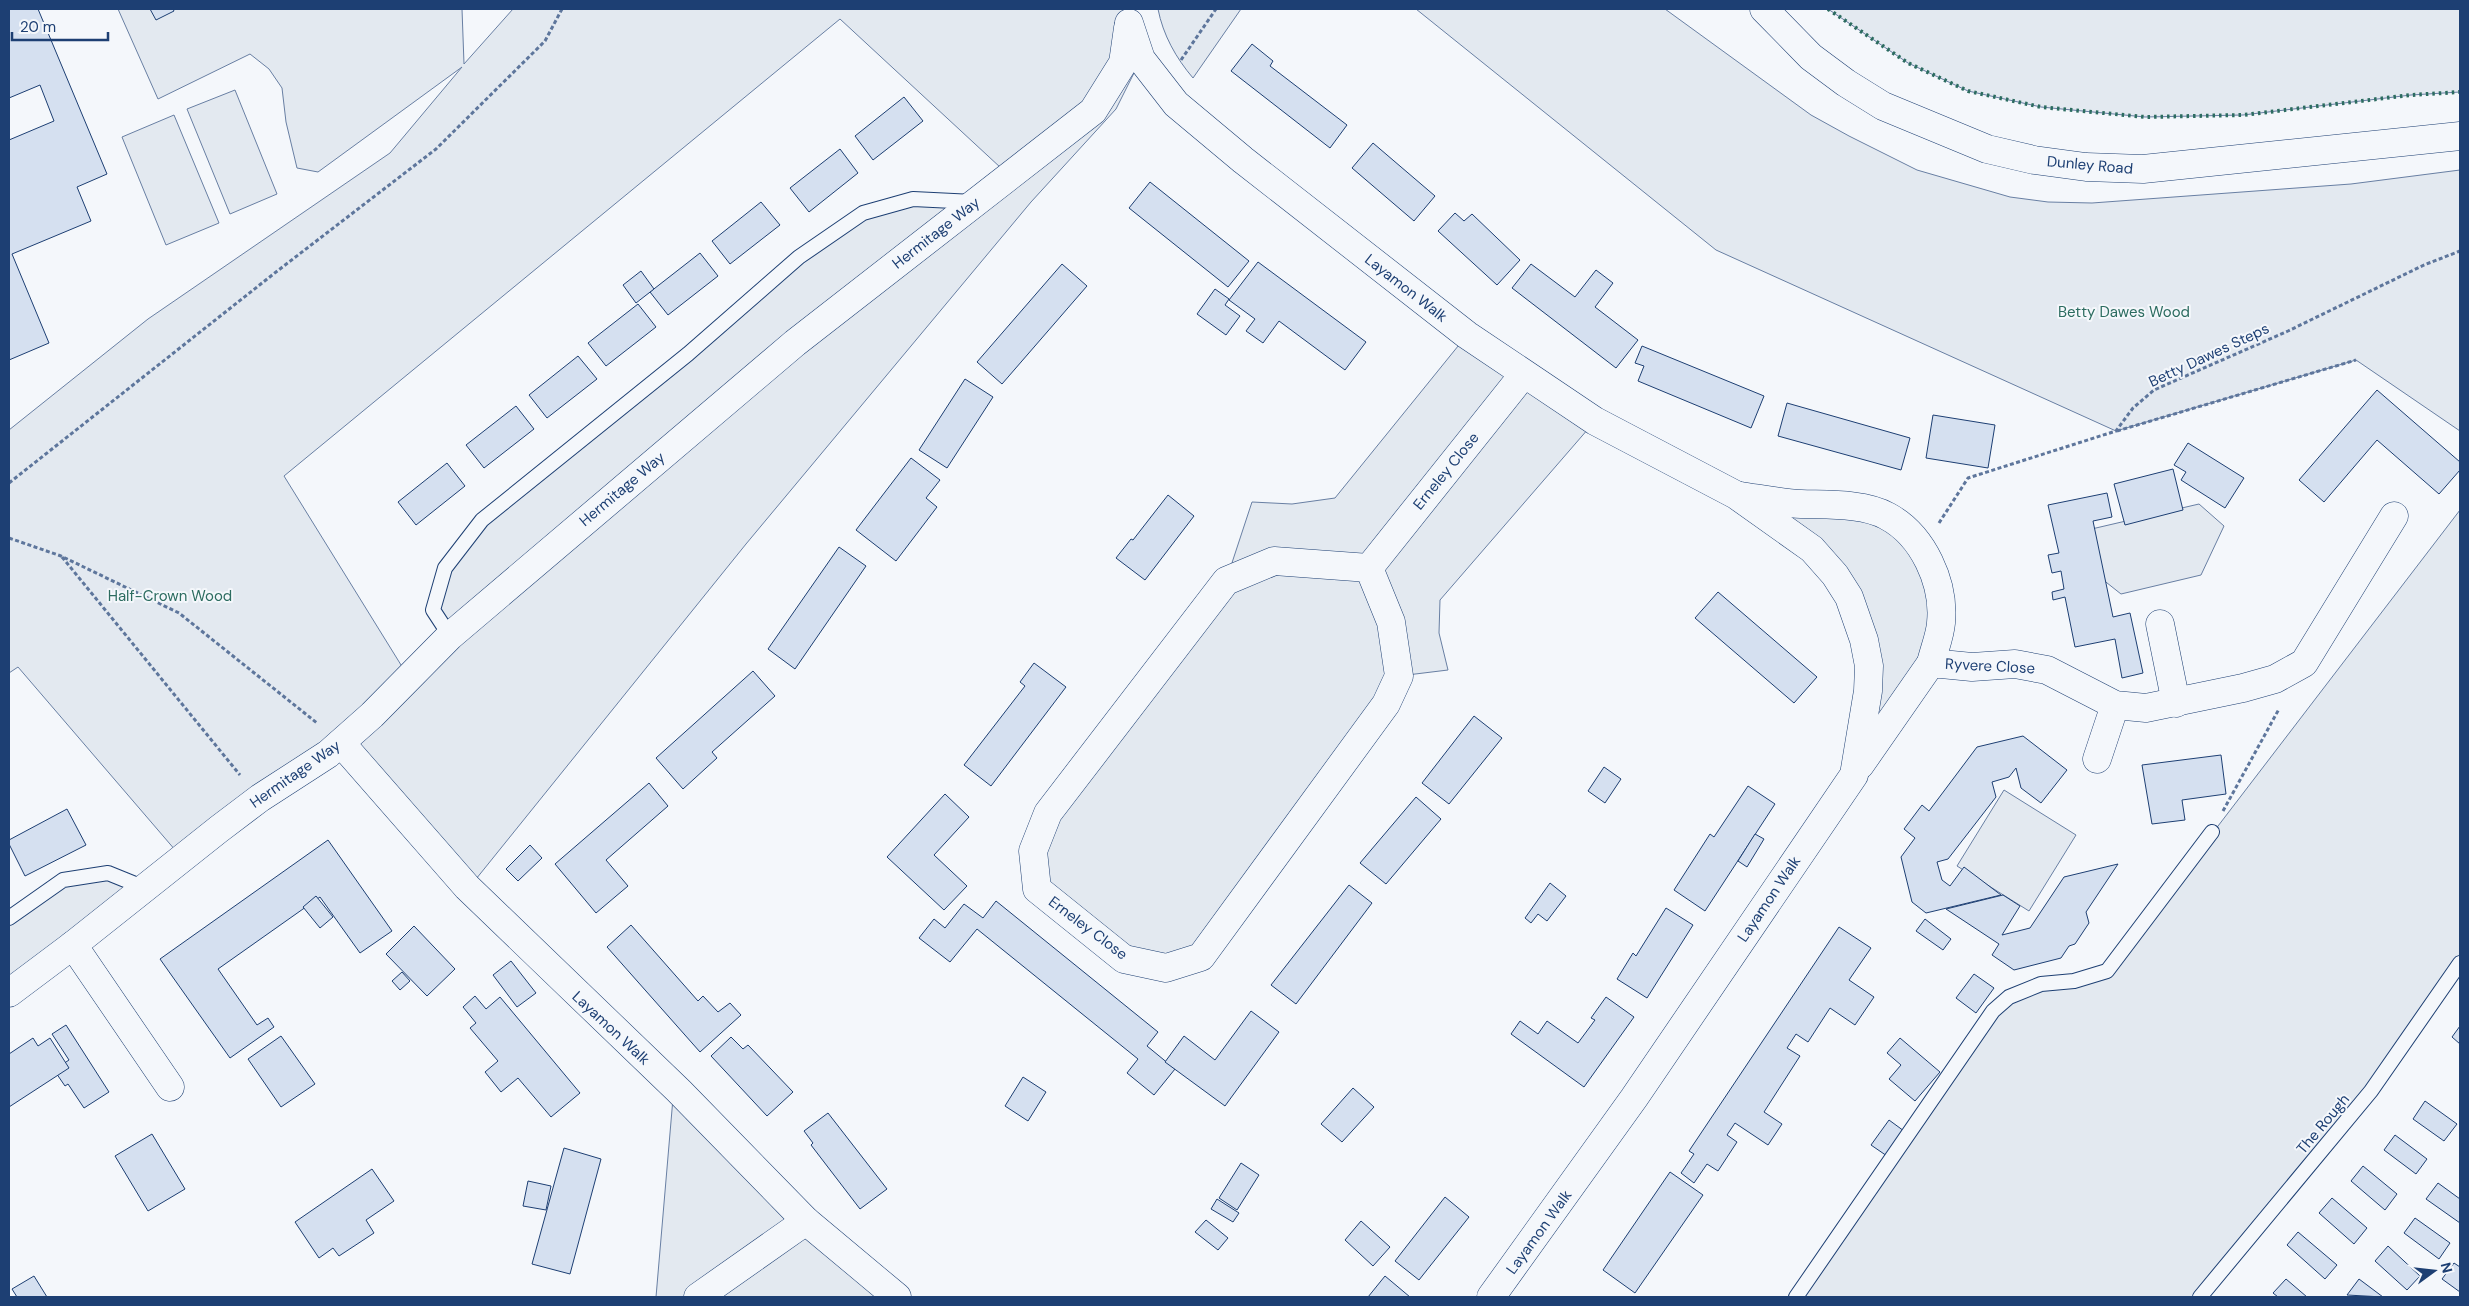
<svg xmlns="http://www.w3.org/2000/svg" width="2469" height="1306" font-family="'DM Sans',sans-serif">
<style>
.green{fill:#e3e9f0;stroke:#687fa3;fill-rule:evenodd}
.building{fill:#d5e0f0;stroke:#1d3f73}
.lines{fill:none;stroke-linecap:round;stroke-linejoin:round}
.lane-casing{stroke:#1d3f73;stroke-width:16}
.street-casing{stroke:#1d3f73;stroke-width:29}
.primary-casing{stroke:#1d3f73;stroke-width:29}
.path{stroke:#5e769c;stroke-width:3;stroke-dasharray:4 2.5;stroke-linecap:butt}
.lane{stroke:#f4f7fb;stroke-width:14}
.street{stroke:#f4f7fb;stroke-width:28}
.primary{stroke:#f4f7fb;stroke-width:28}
.hedge{stroke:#2c6c60;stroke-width:4;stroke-dasharray:2.5 4;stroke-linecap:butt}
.labels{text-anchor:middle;stroke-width:4;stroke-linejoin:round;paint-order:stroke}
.street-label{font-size:15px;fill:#1d3f73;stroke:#f4f7fb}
.park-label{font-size:15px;fill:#2c6c60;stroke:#f4f7fb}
</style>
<rect width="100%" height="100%" fill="#f4f7fb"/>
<g class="green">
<path d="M 118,9 L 462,9 L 464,64 L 513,9 L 1126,9 L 1129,23 L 1141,59 L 1116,109 L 1031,202 L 746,544 L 472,884 L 341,743 L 182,858 L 18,667 L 9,673 L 9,430 L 148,319 L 390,153 L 462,67 L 318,172 L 297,168 L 286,122 L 282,88 L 269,69 L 250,54 L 158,99 ZM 840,19 L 1001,168 L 975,202 L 913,199 L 863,213 L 482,520 L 445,568 L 433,610 L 450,636 L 406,673 L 284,476 Z"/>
<path d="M 1158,9 L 1241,9 L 1193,78 C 1176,58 1163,35 1158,9 Z"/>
<path d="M 1416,9 L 1665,9 L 1811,115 L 1849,136 L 1917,170 L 2010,197 L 2048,202 L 2092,203 L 2351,184 L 2460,170 L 2460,431 L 2356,360 L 2116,431 L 1716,250 Z"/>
<path d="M 1828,9 L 2460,9 L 2460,92 L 2411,95 L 2243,115 L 2145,117 L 2041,107 L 1968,91 L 1908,63 Z"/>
<path d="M 235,90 L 277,194 L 230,214 L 187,109 Z"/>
<path d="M 174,115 L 219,223 L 166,245 L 122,137 Z"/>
<path d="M 1467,335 L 1595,421 L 1440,600 L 1439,633 L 1448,670 L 1399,676 L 1201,957 L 1166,968 L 1037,889 L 1048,813 L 1226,581 L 1252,502 L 1292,504 L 1335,498 Z"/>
<path d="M 1736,495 L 1886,516 L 1935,576 L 1931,663 L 1863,731 L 1849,597 Z"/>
<path d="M 2199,504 L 2224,526 L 2201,575 L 2121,594 L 2092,571 L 2083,531 Z"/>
<path d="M 2460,510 L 2460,963 L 2371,1091 L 2200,1297 L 1796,1297 L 2009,997 L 2107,971 Z"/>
<path d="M 2004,790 L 2076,835 L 2029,911 L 1957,866 Z"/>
<path d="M 108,873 L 145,888 L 9,993 L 9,918 L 63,880 Z"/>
<path d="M 673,1098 L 892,1297 L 656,1297 Z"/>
</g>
<g class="building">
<path d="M 9,9 L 38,9 L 107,174 L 77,187 L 91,221 L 12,254 L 49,343 L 9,360 L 9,140 L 54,121 L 40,85 L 9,98 Z"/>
<path d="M 150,9 L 173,9 L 174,11 L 156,20 Z"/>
<path d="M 1252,44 L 1273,61 L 1270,66 L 1347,125 L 1330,148 L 1231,71 Z"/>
<path d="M 904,97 L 923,121 L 873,160 L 855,136 Z"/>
<path d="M 1373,143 L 1435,196 L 1414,221 L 1352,168 Z"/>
<path d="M 840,149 L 858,173 L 809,212 L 790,188 Z"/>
<path d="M 1150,182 L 1249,261 L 1228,287 L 1129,208 Z"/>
<path d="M 761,202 L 780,225 L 730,264 L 712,241 Z"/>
<path d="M 1455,213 L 1464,221 L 1472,214 L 1520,260 L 1497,285 L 1438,231 Z"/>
<path d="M 700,253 L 718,276 L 668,315 L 650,292 Z"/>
<path d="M 1258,262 L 1366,342 L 1345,370 L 1279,321 L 1263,343 L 1246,331 L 1255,319 L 1229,300 Z"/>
<path d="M 1062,264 L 1087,286 L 1002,384 L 977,362 Z"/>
<path d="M 1531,264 L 1575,297 L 1596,270 L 1613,283 L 1595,307 L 1638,340 L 1616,368 L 1512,288 Z"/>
<path d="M 641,271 L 654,289 L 636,303 L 623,285 Z"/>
<path d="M 1215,289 L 1229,299 L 1225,305 L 1240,316 L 1226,335 L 1197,314 Z"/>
<path d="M 638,304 L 656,327 L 606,366 L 588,343 Z"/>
<path d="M 1642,346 L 1764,396 L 1751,428 L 1638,381 L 1644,366 L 1635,363 Z"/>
<path d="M 578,356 L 597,379 L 547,418 L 529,395 Z"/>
<path d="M 965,379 L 993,397 L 947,468 L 919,450 Z"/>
<path d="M 2377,390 L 2460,462 L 2460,470 L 2439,494 L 2377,440 L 2324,502 L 2299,480 Z"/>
<path d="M 1787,403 L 1910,438 L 1901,470 L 1778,436 Z"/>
<path d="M 516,406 L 534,429 L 484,468 L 466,445 Z"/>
<path d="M 1933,415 L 1995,425 L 1988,468 L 1926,458 Z"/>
<path d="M 2188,443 L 2244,478 L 2225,508 L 2181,480 L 2186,472 L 2174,465 Z"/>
<path d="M 911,458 L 940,480 L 926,498 L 937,507 L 896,561 L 856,530 Z"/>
<path d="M 447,463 L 465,486 L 416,525 L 398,502 Z"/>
<path d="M 2173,469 L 2183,510 L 2125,525 L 2114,484 Z"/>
<path d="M 2107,493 L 2112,517 L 2093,521 L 2113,617 L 2130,613 L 2143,673 L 2122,678 L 2115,639 L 2075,647 L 2065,597 L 2053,600 L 2052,592 L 2064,589 L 2061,571 L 2052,573 L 2048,555 L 2059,553 L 2048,505 Z"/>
<path d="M 1168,495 L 1194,516 L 1145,580 L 1116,558 L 1131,539 L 1133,540 Z"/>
<path d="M 839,547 L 866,566 L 795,669 L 768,649 Z"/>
<path d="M 1718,592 L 1817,677 L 1794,703 L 1695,618 Z"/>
<path d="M 1034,663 L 1066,687 L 991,786 L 964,765 L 1025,686 L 1020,682 Z"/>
<path d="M 753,671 L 775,696 L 712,752 L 717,758 L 683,789 L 656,758 Z"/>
<path d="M 1474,716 L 1502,738 L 1449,804 L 1422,783 Z"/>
<path d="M 2023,736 L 2067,770 L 2041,803 L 2021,788 L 2016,768 L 2009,777 L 1992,782 L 1996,797 L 1948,859 L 1937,862 L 1942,880 L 1950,886 L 1964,867 L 2001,895 L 1926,913 L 1912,902 L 1901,857 L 1915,838 L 1904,829 L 1922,805 L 1929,811 L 1977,747 Z"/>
<path d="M 2221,755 L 2226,794 L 2182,800 L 2185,820 L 2152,824 L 2142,765 Z"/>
<path d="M 1604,767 L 1621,779 L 1605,803 L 1588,791 Z"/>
<path d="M 649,783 L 668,806 L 606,860 L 628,886 L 596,913 L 555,864 Z"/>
<path d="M 1748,786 L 1775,804 L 1705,911 L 1674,890 L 1710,834 L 1714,837 Z"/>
<path d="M 945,794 L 969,817 L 934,855 L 967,886 L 944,910 L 887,857 Z"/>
<path d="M 1416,797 L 1441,819 L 1386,884 L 1360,863 Z"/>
<path d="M 67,809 L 86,845 L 25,876 L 9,844 L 9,840 Z"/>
<path d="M 1755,834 L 1764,839 L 1747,867 L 1738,861 Z"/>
<path d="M 328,840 L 392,931 L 360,953 L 320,897 L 218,969 L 257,1025 L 268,1018 L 274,1027 L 230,1058 L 160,959 Z"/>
<path d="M 530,845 L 542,858 L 518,881 L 506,869 Z"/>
<path d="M 2118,864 L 2086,912 L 2089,923 L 2075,944 L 2069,946 L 2061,958 L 2014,970 L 1992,955 L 1999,944 L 1946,909 L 2003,895 L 2020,906 L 2002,935 L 2030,928 L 2064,877 Z"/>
<path d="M 1550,883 L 1566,896 L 1547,921 L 1538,914 L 1531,923 L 1525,918 Z"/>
<path d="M 1349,885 L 1372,903 L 1296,1004 L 1271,985 Z"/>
<path d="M 316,896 L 333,917 L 320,928 L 303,907 Z"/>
<path d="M 996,901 L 1158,1032 L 1147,1046 L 1175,1069 L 1154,1095 L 1127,1073 L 1138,1059 L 977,929 L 950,962 L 919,938 L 934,919 L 945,928 L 964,904 L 983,918 Z"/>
<path d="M 1666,908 L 1693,925 L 1647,998 L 1617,979 L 1633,953 L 1636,956 Z"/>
<path d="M 1925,919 L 1951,939 L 1943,950 L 1916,931 Z"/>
<path d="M 631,925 L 698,1001 L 703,996 L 718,1012 L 730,1003 L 741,1015 L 700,1052 L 607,947 Z"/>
<path d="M 414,926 L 455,969 L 427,996 L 386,954 Z"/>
<path d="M 1839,927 L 1871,948 L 1849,980 L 1874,997 L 1855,1025 L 1830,1008 L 1808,1042 L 1796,1034 L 1787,1048 L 1800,1056 L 1764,1112 L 1782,1124 L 1768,1145 L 1735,1123 L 1727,1135 L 1737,1142 L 1718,1171 L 1707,1164 L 1694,1183 L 1681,1173 L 1694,1154 L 1689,1151 Z"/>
<path d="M 511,961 L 536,993 L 517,1007 L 493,975 Z"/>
<path d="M 402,972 L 410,981 L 400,990 L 392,981 Z"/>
<path d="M 1974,974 L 1994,988 L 1976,1013 L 1956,998 Z"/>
<path d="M 475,996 L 486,1009 L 500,997 L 580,1093 L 551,1117 L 518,1078 L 501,1092 L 485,1072 L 498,1061 L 470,1028 L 476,1023 L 463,1007 Z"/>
<path d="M 1606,997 L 1634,1017 L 1584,1087 L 1511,1034 L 1520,1021 L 1538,1034 L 1547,1021 L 1578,1043 L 1595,1020 L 1591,1018 Z"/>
<path d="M 1251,1011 L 1279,1032 L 1225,1106 L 1165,1062 L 1184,1036 L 1215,1060 Z"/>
<path d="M 66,1025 L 109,1092 L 84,1108 L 68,1084 L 65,1086 L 54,1070 L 69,1060 L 52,1034 Z"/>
<path d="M 2460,1026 L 2460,1044 L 2452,1037 Z"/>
<path d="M 281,1036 L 315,1084 L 281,1107 L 248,1059 Z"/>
<path d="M 731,1037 L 743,1049 L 748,1045 L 793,1092 L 767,1116 L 711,1056 Z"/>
<path d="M 33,1038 L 38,1046 L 50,1038 L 69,1068 L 9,1107 L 9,1054 Z"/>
<path d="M 1900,1038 L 1940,1072 L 1915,1101 L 1889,1079 L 1901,1065 L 1887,1053 Z"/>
<path d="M 1023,1077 L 1046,1092 L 1028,1121 L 1005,1106 Z"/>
<path d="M 1353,1088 L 1374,1107 L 1342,1142 L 1321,1124 Z"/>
<path d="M 2425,1101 L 2457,1124 L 2444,1141 L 2413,1119 Z"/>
<path d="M 828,1113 L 887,1189 L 860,1209 L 811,1145 L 813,1143 L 804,1131 Z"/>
<path d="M 1889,1120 L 1904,1131 L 1887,1156 L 1871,1145 Z"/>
<path d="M 152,1134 L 185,1189 L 148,1211 L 115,1156 Z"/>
<path d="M 2395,1135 L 2427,1159 L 2416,1174 L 2384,1150 Z"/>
<path d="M 564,1148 L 601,1159 L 570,1274 L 532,1264 Z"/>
<path d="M 1241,1163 L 1259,1175 L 1237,1210 L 1219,1198 Z"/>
<path d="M 2363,1166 L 2397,1194 L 2385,1210 L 2351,1181 Z"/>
<path d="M 372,1169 L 394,1201 L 366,1220 L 374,1233 L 339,1256 L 333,1248 L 319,1258 L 295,1222 Z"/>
<path d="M 1670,1172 L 1703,1195 L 1635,1293 L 1603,1270 Z"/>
<path d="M 528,1181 L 551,1186 L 546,1210 L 523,1206 Z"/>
<path d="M 2438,1183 L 2460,1199 L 2460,1223 L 2426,1199 Z"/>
<path d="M 1445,1197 L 1469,1217 L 1419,1280 L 1395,1261 Z"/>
<path d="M 2332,1198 L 2367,1228 L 2354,1244 L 2319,1213 Z"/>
<path d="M 1217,1199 L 1239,1213 L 1233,1222 L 1211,1209 Z"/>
<path d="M 2415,1218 L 2450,1243 L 2439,1259 L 2404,1233 Z"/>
<path d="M 1206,1220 L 1228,1238 L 1218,1250 L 1195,1232 Z"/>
<path d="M 1361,1221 L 1390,1247 L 1373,1266 L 1345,1240 Z"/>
<path d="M 2298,1232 L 2337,1265 L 2325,1279 L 2287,1245 Z"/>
<path d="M 2388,1246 L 2420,1276 L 2407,1290 L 2375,1261 Z"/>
<path d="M 2454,1263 L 2460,1267 L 2460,1292 L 2442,1279 Z"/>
<path d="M 34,1276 L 47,1297 L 17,1297 L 12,1289 Z"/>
<path d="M 1385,1276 L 1410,1297 L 1368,1297 Z"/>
<path d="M 2286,1279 L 2307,1297 L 2278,1297 L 2273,1293 Z"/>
<path d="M 2359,1279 L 2383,1297 L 2347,1295 Z"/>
</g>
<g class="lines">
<defs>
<g id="lane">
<path d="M 450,636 L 433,610 L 445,568 L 482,520 L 688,354 L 799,257 L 863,213 L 913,199 L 974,202"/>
<path d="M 9,918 L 63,880 L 108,873 L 145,888"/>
<path d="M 1796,1297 L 1993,1011 L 2009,997 L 2041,984 L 2074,981 L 2107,971 L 2212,832"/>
<path d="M 2200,1297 L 2371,1091 L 2460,963"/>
</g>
<g id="street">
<path d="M 1129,23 L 1141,59 L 1176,104 L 1243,160 L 1467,335 L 1595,421 L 1736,495 L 1812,549 L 1835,575 L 1849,597 L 1864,640 L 1869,666 L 1868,691 L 1854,775 L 1634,1098 L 1491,1297"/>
<path d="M 1741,496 C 1761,499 1781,503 1801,504 C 1827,505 1864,503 1887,516 C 1923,535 1945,583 1941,623 C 1940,636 1934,650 1931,663"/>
<path d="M 1369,568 L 1274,561 L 1226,581 L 1048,813 L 1033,851 L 1037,889 L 1124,959 L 1166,968 L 1201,957 L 1386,704 L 1399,676 L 1391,622 L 1369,568 L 1523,375"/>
<path d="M 2160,624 L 2176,703"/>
<path d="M 341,743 L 467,887 L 679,1091 L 806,1221 L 897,1297"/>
<path d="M 2097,759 L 2115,705"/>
<path d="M 1860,765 L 1931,663 L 1972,667 L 2015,664 L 2047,670 L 2115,705 L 2146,708 L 2243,688 L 2275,679 L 2304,663 L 2394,516"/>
<path d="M 73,945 L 170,1087"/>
<path d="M 9,993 L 73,945 L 219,829 L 260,798 L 328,754 L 372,715 L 450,636 L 795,343 L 1093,111 L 1123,63 L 1128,28"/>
<path d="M 698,1297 L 806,1221"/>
</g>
<path id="primary" d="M 1764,9 L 1811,57 L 1846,83 L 1883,106 L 1987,149 L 2034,160 L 2086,167 L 2143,169 L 2460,136"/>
</defs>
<use href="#lane" class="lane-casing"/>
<use href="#street" class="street-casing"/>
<use href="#primary" class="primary-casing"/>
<g class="path">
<path d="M 1181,60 L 1216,9"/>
<path d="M 2117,431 L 2356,360"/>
<path d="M 9,483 L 276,272 L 436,149 L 545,41 L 562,9"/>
<path d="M 1939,523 L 1968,478 L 2116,431 L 2133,408 L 2154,390 L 2288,331 L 2424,265 L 2460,251"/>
<path d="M 9,538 L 61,556 L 179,613 L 317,723"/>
<path d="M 62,557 L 240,775"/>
<path d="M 2223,811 L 2279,709"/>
</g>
<use href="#lane" class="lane"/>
<use href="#street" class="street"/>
<use href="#primary" class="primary"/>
<path class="hedge" d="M 1828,9 L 1908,63 L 1968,91 L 2041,107 L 2145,117 L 2243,115 L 2411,95 L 2460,92"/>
</g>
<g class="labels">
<g class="street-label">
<text transform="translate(2090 165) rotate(5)" y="5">Dunley Road</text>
<text transform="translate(936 233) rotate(-38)" y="5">Hermitage Way</text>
<text transform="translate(1406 288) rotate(38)" y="5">Layamon Walk</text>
<text transform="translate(2209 355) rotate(-25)" y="5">Betty Dawes Steps</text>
<text transform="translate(1446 471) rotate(-51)" y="5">Erneley Close</text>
<text transform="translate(622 489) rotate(-40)" y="5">Hermitage Way</text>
<text transform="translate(1990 666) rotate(3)" y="5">Ryvere Close</text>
<text transform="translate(295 774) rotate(-35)" y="5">Hermitage Way</text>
<text transform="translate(1769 899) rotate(-56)" y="5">Layamon Walk</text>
<text transform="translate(1088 928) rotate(37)" y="5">Erneley Close</text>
<text transform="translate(611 1028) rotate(43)" y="5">Layamon Walk</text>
<text transform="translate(2323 1124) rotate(-50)" y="5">The Rough</text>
<text transform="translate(1539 1232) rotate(-54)" y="5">Layamon Walk</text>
</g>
<g class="park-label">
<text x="2124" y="317">Betty Dawes Wood</text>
<text x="170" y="601">Half-Crown Wood</text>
</g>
</g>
<rect width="2469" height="1306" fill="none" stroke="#1d3f73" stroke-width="20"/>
<g transform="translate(2434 1271) rotate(75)" stroke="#f4f7fb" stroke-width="4" paint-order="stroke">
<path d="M0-4L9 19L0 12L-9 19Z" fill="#1d3f73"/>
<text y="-8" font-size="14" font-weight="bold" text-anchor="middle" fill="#1d3f73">N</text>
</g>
<path d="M12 32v8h96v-8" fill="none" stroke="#1d3f73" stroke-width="2.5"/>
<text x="20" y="32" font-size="15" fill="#1d3f73" stroke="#f4f7fb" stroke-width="4" paint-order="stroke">20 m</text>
</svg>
